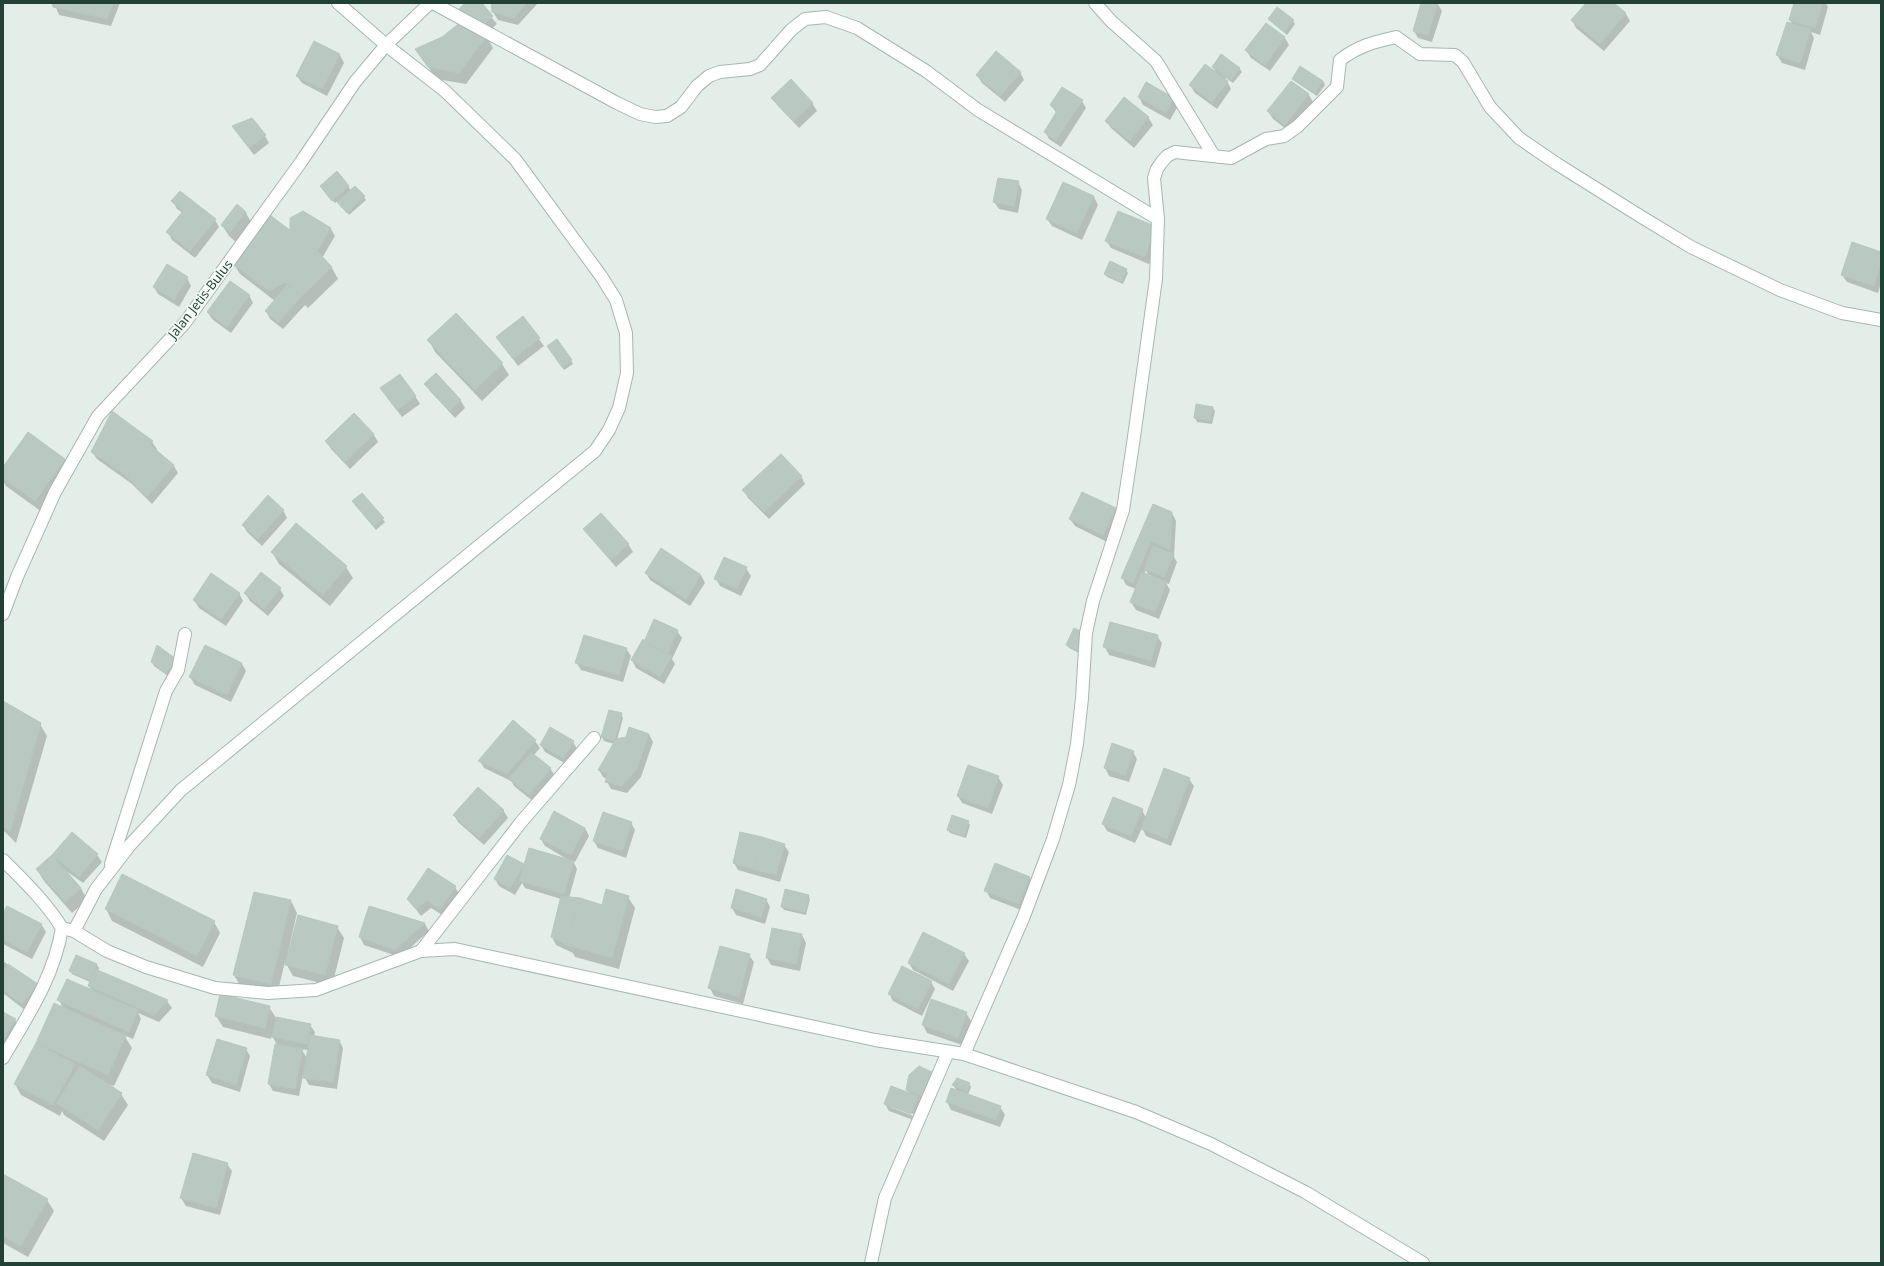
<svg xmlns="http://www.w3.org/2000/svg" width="1884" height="1266" font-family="'Open Sans',sans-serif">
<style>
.shadow{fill:#0003;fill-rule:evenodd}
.building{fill:#b9c9c1;stroke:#b6c8bf}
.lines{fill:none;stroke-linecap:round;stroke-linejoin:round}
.minor-casing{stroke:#a6b7b0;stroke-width:14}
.tertiary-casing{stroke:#a6b7b0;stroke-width:14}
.minor{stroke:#fff;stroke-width:12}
.tertiary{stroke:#fff;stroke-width:12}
.labels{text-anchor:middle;stroke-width:3.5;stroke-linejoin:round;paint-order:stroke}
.street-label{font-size:13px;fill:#224136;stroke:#f5faf7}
</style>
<rect width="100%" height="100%" fill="#e4eee9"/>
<g class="shadow">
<path d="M 54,3 L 120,3 L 111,26 L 59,15 Z"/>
<path d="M 466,3 L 480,3 L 497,24 L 486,34 Z"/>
<path d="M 492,3 L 538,3 L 518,25 L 498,20 L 493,12 Z"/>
<path d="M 1422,3 L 1437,3 L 1442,11 L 1432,42 L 1418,38 L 1414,31 Z"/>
<path d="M 1587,3 L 1613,3 L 1626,14 L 1630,21 L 1604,51 L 1576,28 L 1572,20 Z"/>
<path d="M 1795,3 L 1826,3 L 1828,7 L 1820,35 L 1811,32 L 1814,38 L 1805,70 L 1782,63 L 1777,55 L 1793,25 L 1790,20 Z"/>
<path d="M 1269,19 L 1293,21 L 1295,24 L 1287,35 Z"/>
<path d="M 1266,24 L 1285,38 L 1289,45 L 1270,71 L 1251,58 L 1246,50 Z"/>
<path d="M 487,37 L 493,48 L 466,84 L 436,79 L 417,49 Z"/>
<path d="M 315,42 L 340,55 L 344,63 L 327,96 L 302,83 L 297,76 Z"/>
<path d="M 1213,67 L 1240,69 L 1242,72 L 1233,83 L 1225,77 L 1231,89 L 1217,109 L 1195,93 L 1190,85 L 1217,74 Z"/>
<path d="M 1020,72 L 1024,80 L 1005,102 L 982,83 L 977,75 Z"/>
<path d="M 1294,79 L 1323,81 L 1325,85 L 1317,96 L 1296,82 Z"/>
<path d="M 1292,82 L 1309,95 L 1313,102 L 1290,132 L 1273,119 L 1268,111 Z"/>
<path d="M 1139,97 L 1173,99 L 1178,106 L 1170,120 L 1143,105 Z"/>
<path d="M 773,98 L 812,103 L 817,111 L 799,128 L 777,105 Z"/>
<path d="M 1082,101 L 1086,108 L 1061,147 L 1049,139 L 1045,132 L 1057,114 L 1051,105 Z"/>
<path d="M 1148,117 L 1153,125 L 1134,148 L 1111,128 L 1106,121 Z"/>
<path d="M 233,127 L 265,136 L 269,143 L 254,155 Z"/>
<path d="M 1018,182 L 1022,190 L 1018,213 L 999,209 L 994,202 Z"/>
<path d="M 1063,184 L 1094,197 L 1098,205 L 1082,240 L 1052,226 L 1047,219 Z"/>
<path d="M 348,186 L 351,191 L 364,197 L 366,200 L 349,215 L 338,201 L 335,203 L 321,187 Z"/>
<path d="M 173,201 L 215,220 L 219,227 L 195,258 L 172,240 L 168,232 L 183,213 L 177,209 Z"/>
<path d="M 237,206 L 246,213 L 252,224 L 237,243 L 229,236 L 222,225 Z"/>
<path d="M 303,212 L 331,229 L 335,236 L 322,258 L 332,268 L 338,279 L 308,308 L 305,305 L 283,329 L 270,319 L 266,311 L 275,301 L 240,274 L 233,263 L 293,234 L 291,230 Z"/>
<path d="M 1161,235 L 1149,264 L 1111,248 L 1106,240 Z"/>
<path d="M 1881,253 L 1881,283 L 1878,293 L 1847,282 L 1842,275 Z"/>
<path d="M 1126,270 L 1128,273 L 1123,284 L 1107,277 L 1105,274 Z"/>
<path d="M 187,278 L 191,286 L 179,307 L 158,294 L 154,287 Z"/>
<path d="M 249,295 L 253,303 L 231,333 L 213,320 L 208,313 Z"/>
<path d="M 456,315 L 502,364 L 509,375 L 482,401 L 435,352 L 429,340 Z"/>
<path d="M 523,318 L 544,346 L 518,366 L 497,337 Z"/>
<path d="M 550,350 L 571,360 L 573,364 L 564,370 Z"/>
<path d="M 436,375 L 461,401 L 465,408 L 455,418 L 430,391 L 426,384 Z"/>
<path d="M 386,396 L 415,396 L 420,404 L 402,417 Z"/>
<path d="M 1197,405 L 1213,408 L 1215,411 L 1212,424 L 1197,422 L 1195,418 Z"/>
<path d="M 113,412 L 152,442 L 157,449 L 156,451 L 174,466 L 178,473 L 152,504 L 132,484 L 97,459 L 92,452 Z"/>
<path d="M 354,415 L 374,435 L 378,442 L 350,469 L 331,449 L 327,441 Z"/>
<path d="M 29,434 L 65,460 L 71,471 L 42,512 L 6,486 L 3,481 L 3,469 Z"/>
<path d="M 801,476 L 805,484 L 769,519 L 748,498 L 744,491 Z"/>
<path d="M 362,494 L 385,522 L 376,530 L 353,501 Z"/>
<path d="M 1115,509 L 1120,516 L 1107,542 L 1075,526 L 1070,519 Z"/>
<path d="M 283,510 L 287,518 L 262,546 L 247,532 L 243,525 Z"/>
<path d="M 1172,513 L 1176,521 L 1174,557 L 1177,562 L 1169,584 L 1166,583 L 1170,590 L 1159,619 L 1136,610 L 1131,602 L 1136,589 L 1126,585 L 1122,577 ZM 1146,570 L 1149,576 L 1144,574 Z"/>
<path d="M 585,529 L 628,544 L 633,552 L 616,567 L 589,536 Z"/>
<path d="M 272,552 L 346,567 L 353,578 L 330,606 L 279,564 Z"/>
<path d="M 746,568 L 751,576 L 741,596 L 720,586 L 716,579 Z"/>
<path d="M 646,573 L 701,575 L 705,583 L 690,606 L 650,580 Z"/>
<path d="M 280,589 L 284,596 L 268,616 L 250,601 L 245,593 Z"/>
<path d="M 239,593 L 243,601 L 226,626 L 199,608 L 194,600 Z"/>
<path d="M 655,620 L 677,631 L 682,638 L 672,659 L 675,664 L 664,684 L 636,668 L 632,660 L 644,644 Z"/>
<path d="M 1075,629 L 1081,654 L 1069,648 L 1067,645 Z"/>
<path d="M 1157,636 L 1162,643 L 1155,668 L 1109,655 L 1105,647 Z"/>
<path d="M 157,647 L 177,663 L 168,676 L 154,666 L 152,662 Z"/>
<path d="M 626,648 L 631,656 L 623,682 L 581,670 L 576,662 Z"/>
<path d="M 242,664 L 246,671 L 231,702 L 195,685 L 190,677 Z"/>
<path d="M 3,702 L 40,724 L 47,736 L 16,843 L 3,830 Z"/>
<path d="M 621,714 L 623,718 L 617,740 L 649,734 L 653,742 L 641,777 L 627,793 L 611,789 L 607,782 L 607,779 L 603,777 L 599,770 L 614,744 L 604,741 L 602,737 Z"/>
<path d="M 513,722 L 535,741 L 540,748 L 534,755 L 550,768 L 555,776 L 534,802 L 515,787 L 511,781 L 484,768 L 480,761 Z"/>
<path d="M 573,742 L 577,749 L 568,765 L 545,752 L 541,745 Z"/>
<path d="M 1133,752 L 1137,759 L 1129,782 L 1109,776 L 1105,768 Z"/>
<path d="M 998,777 L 1003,785 L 992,814 L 962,803 L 958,796 Z"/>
<path d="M 1189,779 L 1194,786 L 1171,846 L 1146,836 L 1142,828 L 1135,843 L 1107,831 L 1103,824 L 1142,810 L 1146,818 Z"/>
<path d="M 503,810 L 508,818 L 484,845 L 458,822 L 454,815 Z"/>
<path d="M 968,822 L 970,825 L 966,838 L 950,833 L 948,830 Z"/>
<path d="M 631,823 L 635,830 L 626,858 L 598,848 L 594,841 Z"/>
<path d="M 585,828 L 589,836 L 575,862 L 573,861 L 577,869 L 569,898 L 603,906 L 628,897 L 635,908 L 619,969 L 575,957 L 573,953 L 556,945 L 552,937 L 561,899 L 525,888 L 522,883 L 515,895 L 499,886 L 495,879 L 508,856 L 524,866 L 570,861 L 545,846 L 541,839 Z"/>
<path d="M 72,833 L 97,855 L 102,862 L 83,883 L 62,868 L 81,888 L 87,900 L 72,913 L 44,881 L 37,870 L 55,859 L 53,855 Z"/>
<path d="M 784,845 L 789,852 L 780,882 L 738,870 L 734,863 Z"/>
<path d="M 1029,878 L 1034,885 L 1024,911 L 990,898 L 986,890 Z"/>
<path d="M 455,887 L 459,894 L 444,916 L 431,908 L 421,916 L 408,899 Z"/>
<path d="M 255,893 L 291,901 L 297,913 L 288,952 L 337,927 L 344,938 L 332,986 L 293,976 L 285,962 L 277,995 L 241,987 L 234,975 Z"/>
<path d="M 808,895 L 810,899 L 806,915 L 784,910 L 782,907 Z"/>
<path d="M 766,899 L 770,907 L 765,924 L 736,915 L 732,908 Z"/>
<path d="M 369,907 L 425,924 L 429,931 L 400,957 L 364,945 L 360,937 Z"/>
<path d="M 106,909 L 214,922 L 220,933 L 203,967 L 112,921 Z"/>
<path d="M 3,916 L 41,924 L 46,932 L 32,959 L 3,944 Z"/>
<path d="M 802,935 L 806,943 L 800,971 L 771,965 L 767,958 Z"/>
<path d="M 964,954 L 969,961 L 953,991 L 913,970 L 909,963 Z"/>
<path d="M 749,955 L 754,962 L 743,1004 L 714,996 L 710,988 Z"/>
<path d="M 77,956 L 97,965 L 99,968 L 98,971 L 167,1001 L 172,1008 L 159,1022 L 138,1013 L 141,1019 L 133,1039 L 124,1035 L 132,1048 L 114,1086 L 106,1084 L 121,1094 L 128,1105 L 104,1141 L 64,1115 L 62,1111 L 60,1116 L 21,1095 L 15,1084 L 37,1043 L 63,1008 L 59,1000 L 92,991 L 89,986 L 90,982 L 72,974 L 70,970 Z"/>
<path d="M 3,961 L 37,985 L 41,992 L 26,1011 L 3,993 Z"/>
<path d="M 931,982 L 935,989 L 922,1016 L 893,1001 L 889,993 Z"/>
<path d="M 269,1007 L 276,1018 L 310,1025 L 315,1032 L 314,1037 L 339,1040 L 343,1048 L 337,1089 L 309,1085 L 303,1075 L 299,1096 L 273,1091 L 269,1084 L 278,1046 L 272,1036 L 271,1039 L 223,1027 L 216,1016 ZM 301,1049 L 308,1050 L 307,1058 Z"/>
<path d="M 3,1013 L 15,1020 L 19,1028 L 3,1053 Z"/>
<path d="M 966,1013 L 971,1021 L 962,1045 L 927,1033 L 923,1025 Z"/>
<path d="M 246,1049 L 250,1056 L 240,1092 L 212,1083 L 207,1075 Z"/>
<path d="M 933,1074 L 916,1121 L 889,1111 L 885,1104 L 910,1093 L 907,1090 ZM 890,1105 L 916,1115 L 916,1117 L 890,1107 Z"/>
<path d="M 969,1084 L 971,1087 L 968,1095 L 1000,1107 L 1005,1115 L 1000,1127 L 951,1110 L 947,1102 L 957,1091 L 953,1085 Z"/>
<path d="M 227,1164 L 232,1171 L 220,1215 L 186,1206 L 181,1198 Z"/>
<path d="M 3,1175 L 47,1200 L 54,1211 L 28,1257 L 3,1243 Z"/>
</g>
<g class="building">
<path d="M 52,3 L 113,3 L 107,19 L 53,7 Z"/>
<path d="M 465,3 L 482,3 L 493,16 L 481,27 L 458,10 Z"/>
<path d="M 491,3 L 527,3 L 514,18 L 492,12 Z"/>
<path d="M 1421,3 L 1438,3 L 1428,35 L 1413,31 Z"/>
<path d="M 1586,3 L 1614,3 L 1626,13 L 1600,44 L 1571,20 Z"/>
<path d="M 1794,3 L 1823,3 L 1815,28 L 1789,20 Z"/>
<path d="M 1277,7 L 1294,20 L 1284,32 L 1268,19 Z"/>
<path d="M 462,21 L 487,36 L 459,73 L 428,67 L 415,49 L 442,37 Z"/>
<path d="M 1787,22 L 1811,29 L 1800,63 L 1776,55 Z"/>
<path d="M 1266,23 L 1285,37 L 1265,65 L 1245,50 Z"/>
<path d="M 314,41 L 340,54 L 322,89 L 296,76 Z"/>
<path d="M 996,51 L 1021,72 L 1000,96 L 976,75 Z"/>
<path d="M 1221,54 L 1240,68 L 1231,81 L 1212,67 Z"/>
<path d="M 1205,64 L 1228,81 L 1212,102 L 1189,85 Z"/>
<path d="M 1300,66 L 1323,81 L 1315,93 L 1292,79 Z"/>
<path d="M 791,79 L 813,103 L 794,121 L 771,98 Z"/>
<path d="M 1291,81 L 1309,94 L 1285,125 L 1267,111 Z"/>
<path d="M 1146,82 L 1174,98 L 1166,113 L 1138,97 Z"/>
<path d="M 1062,87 L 1083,100 L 1056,140 L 1044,132 L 1057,111 L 1050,105 Z"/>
<path d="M 1124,97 L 1149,117 L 1130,141 L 1105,121 Z"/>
<path d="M 252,118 L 266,135 L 249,148 L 232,126 Z"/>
<path d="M 337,171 L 349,186 L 332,201 L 320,186 Z"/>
<path d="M 998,178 L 1019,181 L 1014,206 L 993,202 Z"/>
<path d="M 1063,182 L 1094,196 L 1077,233 L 1046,219 Z"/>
<path d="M 355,186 L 365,196 L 347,213 L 337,202 Z"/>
<path d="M 180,191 L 216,219 L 190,251 L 166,232 L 183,211 L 171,201 Z"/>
<path d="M 237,204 L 246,212 L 230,232 L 221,225 Z"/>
<path d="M 303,211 L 331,228 L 317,251 L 290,230 L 290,218 Z"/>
<path d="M 1118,211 L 1157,227 L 1144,257 L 1105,241 Z"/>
<path d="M 270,215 L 317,251 L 332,267 L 301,297 L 286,282 L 269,291 L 232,263 Z"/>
<path d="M 1852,242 L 1881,252 L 1881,263 L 1874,286 L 1841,275 Z"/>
<path d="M 1110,261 L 1127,269 L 1121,282 L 1104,274 Z"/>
<path d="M 167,264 L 188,277 L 174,300 L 153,287 Z"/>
<path d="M 230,281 L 250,295 L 227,327 L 207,312 Z"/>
<path d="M 287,285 L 301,297 L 278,323 L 265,311 Z"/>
<path d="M 456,313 L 503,363 L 475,390 L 427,340 Z"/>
<path d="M 523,316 L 540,338 L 513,359 L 496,337 Z"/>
<path d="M 557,339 L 572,360 L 562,367 L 547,346 Z"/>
<path d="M 436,373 L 461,400 L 450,411 L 424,384 Z"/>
<path d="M 400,374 L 416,396 L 397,410 L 380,388 Z"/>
<path d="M 1196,404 L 1213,407 L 1210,421 L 1194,418 Z"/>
<path d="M 112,411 L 135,428 L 108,463 L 91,452 Z"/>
<path d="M 354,413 L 374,434 L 345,462 L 325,441 Z"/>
<path d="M 135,428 L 153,441 L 127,477 L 108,463 Z"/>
<path d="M 28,432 L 65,459 L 35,501 L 3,478 L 3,467 Z"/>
<path d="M 150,445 L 174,465 L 147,497 L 127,477 Z"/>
<path d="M 781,454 L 802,476 L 764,512 L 742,490 Z"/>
<path d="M 1082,492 L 1116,508 L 1103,535 L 1069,519 Z"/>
<path d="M 362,493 L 384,518 L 374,527 L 352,501 Z"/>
<path d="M 268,495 L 284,510 L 258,539 L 242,525 Z"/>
<path d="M 1153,504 L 1172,512 L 1170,550 L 1151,541 L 1133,583 L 1121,578 Z"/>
<path d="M 601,513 L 629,544 L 611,560 L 583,529 Z"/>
<path d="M 296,523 L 347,566 L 323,595 L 271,552 Z"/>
<path d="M 1153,546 L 1174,554 L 1164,577 L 1144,569 Z"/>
<path d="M 661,548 L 701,575 L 686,599 L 645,573 Z"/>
<path d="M 724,557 L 747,567 L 737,589 L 714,579 Z"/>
<path d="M 261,572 L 281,588 L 264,609 L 244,593 Z"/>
<path d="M 1142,572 L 1167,582 L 1155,612 L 1130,602 Z"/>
<path d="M 211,573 L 240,593 L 221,619 L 193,600 Z"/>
<path d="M 654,619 L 678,630 L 668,653 L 644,642 Z"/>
<path d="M 1110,622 L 1158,635 L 1151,661 L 1103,647 Z"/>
<path d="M 1074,628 L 1087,634 L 1079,651 L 1066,645 Z"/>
<path d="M 584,635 L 627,648 L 619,675 L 575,663 Z"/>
<path d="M 643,639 L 644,642 L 672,656 L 660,677 L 631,660 Z"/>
<path d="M 157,645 L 176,659 L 166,673 L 151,662 Z"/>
<path d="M 205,645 L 242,663 L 227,695 L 189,677 Z"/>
<path d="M 3,701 L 41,723 L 10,832 L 3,826 Z"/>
<path d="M 609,710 L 622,713 L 614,741 L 601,737 Z"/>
<path d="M 513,720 L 536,740 L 507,774 L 478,761 Z"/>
<path d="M 550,727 L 574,741 L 563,758 L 540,745 Z"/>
<path d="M 629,727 L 649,734 L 637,769 L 622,786 L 605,782 L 608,773 L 598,770 L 616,739 L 626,737 Z"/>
<path d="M 1112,743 L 1134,751 L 1125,775 L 1104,768 Z"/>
<path d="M 531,752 L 551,768 L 529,795 L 509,779 Z"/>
<path d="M 968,765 L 999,776 L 988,808 L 957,796 Z"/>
<path d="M 1164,768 L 1190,778 L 1167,839 L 1141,829 Z"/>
<path d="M 478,787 L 504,810 L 479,838 L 453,815 Z"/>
<path d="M 1113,797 L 1143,809 L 1131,836 L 1102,824 Z"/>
<path d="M 554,811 L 585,828 L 571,855 L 540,839 Z"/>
<path d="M 603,812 L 632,822 L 622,851 L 593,841 Z"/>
<path d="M 952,815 L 969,821 L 964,836 L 947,830 Z"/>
<path d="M 72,832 L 98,854 L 79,877 L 52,855 Z"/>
<path d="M 740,832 L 762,837 L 753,869 L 733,863 Z"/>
<path d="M 762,837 L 785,844 L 776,875 L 753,869 Z"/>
<path d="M 529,848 L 574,861 L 564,894 L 519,881 Z"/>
<path d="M 52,855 L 81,888 L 65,902 L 36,869 Z"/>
<path d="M 507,855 L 524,864 L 510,888 L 494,879 Z"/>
<path d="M 995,863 L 1030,877 L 1019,904 L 984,891 Z"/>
<path d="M 428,868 L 456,886 L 440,909 L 427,900 L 416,909 L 407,899 Z"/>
<path d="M 122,874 L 215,921 L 197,956 L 105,909 Z"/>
<path d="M 606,889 L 629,896 L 612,958 L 567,945 L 580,898 L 602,905 Z"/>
<path d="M 736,889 L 767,899 L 761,917 L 731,908 Z"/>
<path d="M 785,889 L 809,895 L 805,912 L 781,907 Z"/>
<path d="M 254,892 L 291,900 L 271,984 L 233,975 Z"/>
<path d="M 561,896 L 580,898 L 567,945 L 551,937 Z"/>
<path d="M 7,906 L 42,924 L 27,952 L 3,939 L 3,913 Z"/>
<path d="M 369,906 L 425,923 L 395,950 L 359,937 Z"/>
<path d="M 298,915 L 338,926 L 325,975 L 285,965 Z"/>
<path d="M 772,928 L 802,934 L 796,964 L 766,958 Z"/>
<path d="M 923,932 L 965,953 L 949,984 L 908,963 Z"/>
<path d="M 720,946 L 750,954 L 739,997 L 708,988 Z"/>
<path d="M 76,955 L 97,964 L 90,980 L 69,971 Z"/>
<path d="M 8,964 L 38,984 L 22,1004 L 3,990 L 3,972 Z"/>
<path d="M 902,966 L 932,981 L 918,1009 L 888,994 Z"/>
<path d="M 95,969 L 168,1000 L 154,1015 L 88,986 Z"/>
<path d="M 67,979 L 138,1010 L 129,1032 L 57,1000 Z"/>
<path d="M 220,994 L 270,1006 L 265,1028 L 215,1016 Z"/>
<path d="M 931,999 L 967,1012 L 958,1038 L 922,1025 Z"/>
<path d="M 54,1003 L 126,1036 L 108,1075 L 36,1043 Z"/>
<path d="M 3,1012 L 16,1019 L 3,1039 Z"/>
<path d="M 276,1017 L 311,1024 L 307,1044 L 272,1037 Z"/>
<path d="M 310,1035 L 340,1040 L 333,1082 L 303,1078 Z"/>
<path d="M 217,1039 L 247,1048 L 236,1085 L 206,1075 Z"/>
<path d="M 36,1043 L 75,1064 L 53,1105 L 14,1084 Z"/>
<path d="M 275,1044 L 303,1049 L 295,1089 L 268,1084 Z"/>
<path d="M 80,1066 L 122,1093 L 98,1130 L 56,1103 Z"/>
<path d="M 919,1066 L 934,1073 L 924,1097 L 906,1090 L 909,1075 Z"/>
<path d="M 957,1078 L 970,1083 L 967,1091 L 952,1085 Z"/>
<path d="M 891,1086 L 918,1096 L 911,1114 L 884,1104 Z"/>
<path d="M 951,1088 L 1001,1106 L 996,1120 L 946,1102 Z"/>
<path d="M 193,1153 L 228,1163 L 216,1208 L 180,1198 Z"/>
<path d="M 3,1174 L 48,1199 L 21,1246 L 3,1236 Z"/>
</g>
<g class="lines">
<defs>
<g id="minor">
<path d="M 433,3 L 617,103 L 640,114 L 655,117 L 667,116 L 681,107 L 697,86 L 709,76 L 720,72 L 750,69 L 760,65 L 791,30 L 805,19 L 826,17 L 857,28 L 926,71 L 978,110 L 1158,219"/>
<path d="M 1095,3 L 1111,21 L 1156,61 L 1214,156"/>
<path d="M 111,864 L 166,691 L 178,670 L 185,634"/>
<path d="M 62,928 L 74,931 L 107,951 L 146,967 L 215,988 L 268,993 L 316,990 L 421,951 L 455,949 L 875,1040 L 964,1054 L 1136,1112 L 1211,1144 L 1305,1192 L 1423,1263"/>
<path d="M 74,931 L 96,889 L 130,845 L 181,790 L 595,451 L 609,430 L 619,408 L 627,373 L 626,333 L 616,300 L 601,276 L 515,159 L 445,91 L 386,45 L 338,3"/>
<path d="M 421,951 L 522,821 L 594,738"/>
<path d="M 964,1054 L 1024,916 L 1053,839 L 1069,785 L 1077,744 L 1082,698 L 1086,633 L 1093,601 L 1123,510 L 1133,444 L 1156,279 L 1158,219 L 1154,178 L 1157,169 L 1161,163 L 1167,156 L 1175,152 L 1231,158 L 1266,139 L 1284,136 L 1298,126 L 1337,87 L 1340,60 C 1358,46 1374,42 1396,37 L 1420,54 L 1455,55 L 1463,62 L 1490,107 L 1519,138 L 1557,164 L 1640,216 L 1691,247 L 1780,290 L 1842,313 L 1881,320"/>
<path d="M 871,1263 L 885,1198 L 948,1052"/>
</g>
<g id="tertiary">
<path d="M 3,614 L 17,577 L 55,492 L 98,416 L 184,324 L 301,162 L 355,82 L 386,45 L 430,3"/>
<path d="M 3,860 C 24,881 46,902 62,928 C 54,977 28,1015 3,1058"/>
</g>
</defs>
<use href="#minor" class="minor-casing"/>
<use href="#tertiary" class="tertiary-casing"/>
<use href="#minor" class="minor"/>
<use href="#tertiary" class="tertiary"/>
</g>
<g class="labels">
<g class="street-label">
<text transform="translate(200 299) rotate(-52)" y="5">Jalan Jetis-Bulus</text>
</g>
</g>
<rect width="1884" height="1266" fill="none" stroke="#224136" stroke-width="8"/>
</svg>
